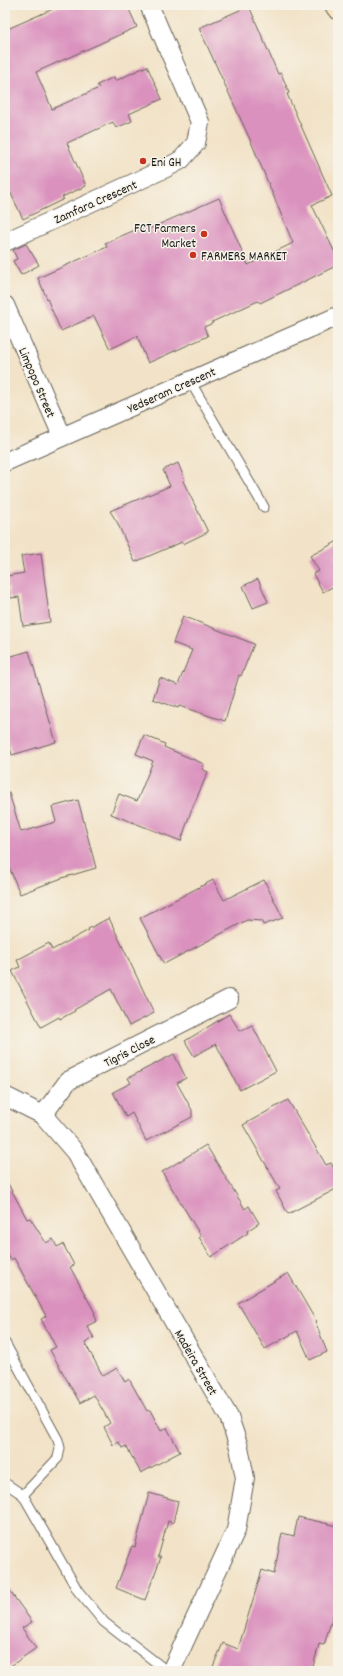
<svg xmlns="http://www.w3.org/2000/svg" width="343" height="1676" font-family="Dekko,sans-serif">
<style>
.building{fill:#da91be}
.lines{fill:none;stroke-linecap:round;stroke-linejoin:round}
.lane-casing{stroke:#676258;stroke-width:11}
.street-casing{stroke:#676258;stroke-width:20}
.secondary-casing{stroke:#676258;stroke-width:24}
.lane{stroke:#fff;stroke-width:9}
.street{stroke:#fff;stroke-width:18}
.secondary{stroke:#f9e7c3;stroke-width:22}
.poi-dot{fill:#c8321e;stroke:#f7f3e8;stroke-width:1.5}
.labels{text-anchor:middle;stroke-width:3;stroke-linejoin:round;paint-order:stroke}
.poi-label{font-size:13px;fill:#1c1c1c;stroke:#f7f3e8;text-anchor:start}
.street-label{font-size:13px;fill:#1c1c1c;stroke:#f7f3e8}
</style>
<rect width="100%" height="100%" fill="#f7f3e8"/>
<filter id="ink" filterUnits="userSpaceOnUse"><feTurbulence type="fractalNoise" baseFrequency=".025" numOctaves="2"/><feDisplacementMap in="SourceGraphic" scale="8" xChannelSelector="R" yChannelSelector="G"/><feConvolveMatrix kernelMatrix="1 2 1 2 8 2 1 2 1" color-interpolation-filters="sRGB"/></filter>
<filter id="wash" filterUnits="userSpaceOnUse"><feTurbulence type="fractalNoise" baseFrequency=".012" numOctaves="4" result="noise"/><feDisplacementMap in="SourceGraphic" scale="16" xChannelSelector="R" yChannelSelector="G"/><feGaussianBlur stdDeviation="0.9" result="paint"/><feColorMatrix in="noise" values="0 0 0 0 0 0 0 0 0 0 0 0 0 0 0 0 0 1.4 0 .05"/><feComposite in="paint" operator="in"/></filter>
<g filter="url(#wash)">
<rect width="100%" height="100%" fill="#f2e3c8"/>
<g id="blocks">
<g class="building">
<path d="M 62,5 L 127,5 L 137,27 L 36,72 L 52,109 L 99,88 L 97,85 L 114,77 L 115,81 L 147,66 L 162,99 L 129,114 L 132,121 L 116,128 L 113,122 L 67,143 L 86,186 L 62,197 L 64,199 L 23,219 L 5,181 L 5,30 Z"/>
<path d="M 249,6 L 278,74 L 281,73 L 289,93 L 287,94 L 332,196 L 312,205 L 338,259 L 338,265 L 260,303 L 258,301 L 212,322 L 213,323 L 204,327 L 208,336 L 148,363 L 137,336 L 110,349 L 94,316 L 61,331 L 38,278 L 107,247 L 105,243 L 149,224 L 151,228 L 219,198 L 248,265 L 293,243 L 252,144 L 199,28 Z"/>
<path d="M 26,244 L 39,265 L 21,275 L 13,261 L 17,259 L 13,250 Z"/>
<path d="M 178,463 L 185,480 L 183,481 L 208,532 L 183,544 L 182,542 L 135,562 L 117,522 L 110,511 L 170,486 L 163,470 Z"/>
<path d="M 338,541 L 338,584 L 323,592 L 313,574 L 319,571 L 310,556 Z"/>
<path d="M 41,553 L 50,622 L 23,626 L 19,597 L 10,598 L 7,576 L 24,573 L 21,556 Z"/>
<path d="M 258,579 L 268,602 L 253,608 L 243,586 Z"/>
<path d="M 183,616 L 254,644 L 241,676 L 239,675 L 225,721 L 179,706 L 178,708 L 153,699 L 160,678 L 178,685 L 192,650 L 173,643 Z"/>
<path d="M 29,651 L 56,742 L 12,755 L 5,729 L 5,658 Z"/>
<path d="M 144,735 L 165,744 L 164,747 L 204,764 L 202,769 L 208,772 L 191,811 L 181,841 L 111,814 L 119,794 L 137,801 L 153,761 L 136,754 Z"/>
<path d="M 9,793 L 21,832 L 56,822 L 52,807 L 78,800 L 96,868 L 62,878 L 20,894 L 5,857 L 5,794 Z"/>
<path d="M 213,880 L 224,900 L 264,880 L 283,918 L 263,925 L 262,921 L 247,920 L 164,964 L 140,918 Z"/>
<path d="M 109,918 L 154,1013 L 129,1026 L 111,989 L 74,1010 L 75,1011 L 60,1019 L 59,1017 L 41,1027 L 12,971 L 20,967 L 17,960 L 49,943 L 52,950 L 89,930 L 88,929 Z"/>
<path d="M 229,1014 L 240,1031 L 252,1025 L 276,1071 L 240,1090 L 216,1044 L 194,1056 L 185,1041 Z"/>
<path d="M 174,1054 L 186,1078 L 177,1083 L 192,1110 L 192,1117 L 146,1141 L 132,1113 L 126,1117 L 113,1092 L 131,1083 L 128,1078 Z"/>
<path d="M 288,1100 L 326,1165 L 331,1163 L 338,1176 L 338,1188 L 288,1214 L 276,1191 L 280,1189 L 243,1125 Z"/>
<path d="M 206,1145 L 245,1209 L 249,1206 L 259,1223 L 247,1231 L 248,1233 L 211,1257 L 199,1237 L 201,1236 L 162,1172 Z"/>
<path d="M 5,1178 L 27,1219 L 30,1218 L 46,1243 L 53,1239 L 57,1247 L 63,1244 L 74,1265 L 70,1267 L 95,1313 L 94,1314 L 97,1321 L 87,1326 L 94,1338 L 85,1343 L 103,1376 L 117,1368 L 125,1382 L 129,1379 L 147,1411 L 150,1410 L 161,1431 L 167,1428 L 180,1452 L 141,1473 L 126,1446 L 122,1448 L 119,1442 L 113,1445 L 104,1427 L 110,1423 L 94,1395 L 80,1403 L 50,1350 L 56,1347 L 41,1319 L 46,1316 L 14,1258 L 11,1260 L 5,1250 Z"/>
<path d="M 288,1273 L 316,1321 L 315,1321 L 327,1352 L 310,1360 L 297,1331 L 265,1349 L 238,1303 Z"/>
<path d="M 149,1493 L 178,1501 L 173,1523 L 168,1521 L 158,1557 L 161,1557 L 145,1600 L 116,1588 L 132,1546 L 135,1547 Z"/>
<path d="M 298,1517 L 338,1526 L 338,1599 L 324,1645 L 319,1644 L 312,1671 L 211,1671 L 223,1643 L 238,1649 L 262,1570 L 274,1574 L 282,1533 L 294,1536 Z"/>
<path d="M 5,1584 L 32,1622 L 22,1628 L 36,1648 L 5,1670 Z"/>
</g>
</g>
</g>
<g filter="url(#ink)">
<use href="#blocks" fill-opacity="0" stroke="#676258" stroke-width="1"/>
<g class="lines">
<defs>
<g id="lane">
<path d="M 190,381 L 264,507"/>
<path d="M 5,1343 L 58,1440 L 60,1448 L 58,1458 L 23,1495"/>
<path d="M 5,1483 L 23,1495 L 78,1591 L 104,1622 L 167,1671"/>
</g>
<g id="street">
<path d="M 5,242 L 166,168 L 181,160 L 196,143 L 200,122 L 149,5"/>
<path d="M 5,305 L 62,436"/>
<path d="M 5,462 L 338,316"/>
<path d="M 5,1096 L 43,1115 L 75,1152 L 229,1417 L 239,1447 L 245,1478 L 236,1530 L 171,1671"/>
<path d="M 43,1115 L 68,1081 L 229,999"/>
</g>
<path id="secondary" d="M 336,5 L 338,8"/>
</defs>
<use href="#lane" class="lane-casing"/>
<use href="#street" class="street-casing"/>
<use href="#secondary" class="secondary-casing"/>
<use href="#lane" class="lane"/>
<use href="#street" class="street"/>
<use href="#secondary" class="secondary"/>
</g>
</g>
<g class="poi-dot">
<circle cx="143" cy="161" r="4"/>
<circle cx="204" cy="234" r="4"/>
<circle cx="193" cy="255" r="4"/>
</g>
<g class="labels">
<g class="poi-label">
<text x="151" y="166">Eni GH</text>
<text x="196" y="232" text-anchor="end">FCT Farmers<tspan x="196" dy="15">Market</tspan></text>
<text x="201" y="260">FARMERS MARKET</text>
</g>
<g class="street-label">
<text transform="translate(95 201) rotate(-24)" y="5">Zamfara Crescent</text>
<text transform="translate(38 382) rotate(67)" y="5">Limpopo Street</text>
<text transform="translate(171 389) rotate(-24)" y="5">Yedseram Crescent</text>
<text transform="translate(129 1050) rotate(-27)" y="5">Tigris Close</text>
<text transform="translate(197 1362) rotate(60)" y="5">Madeira Street</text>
</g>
</g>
<rect width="343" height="1676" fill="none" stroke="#f7f3e8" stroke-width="20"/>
</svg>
